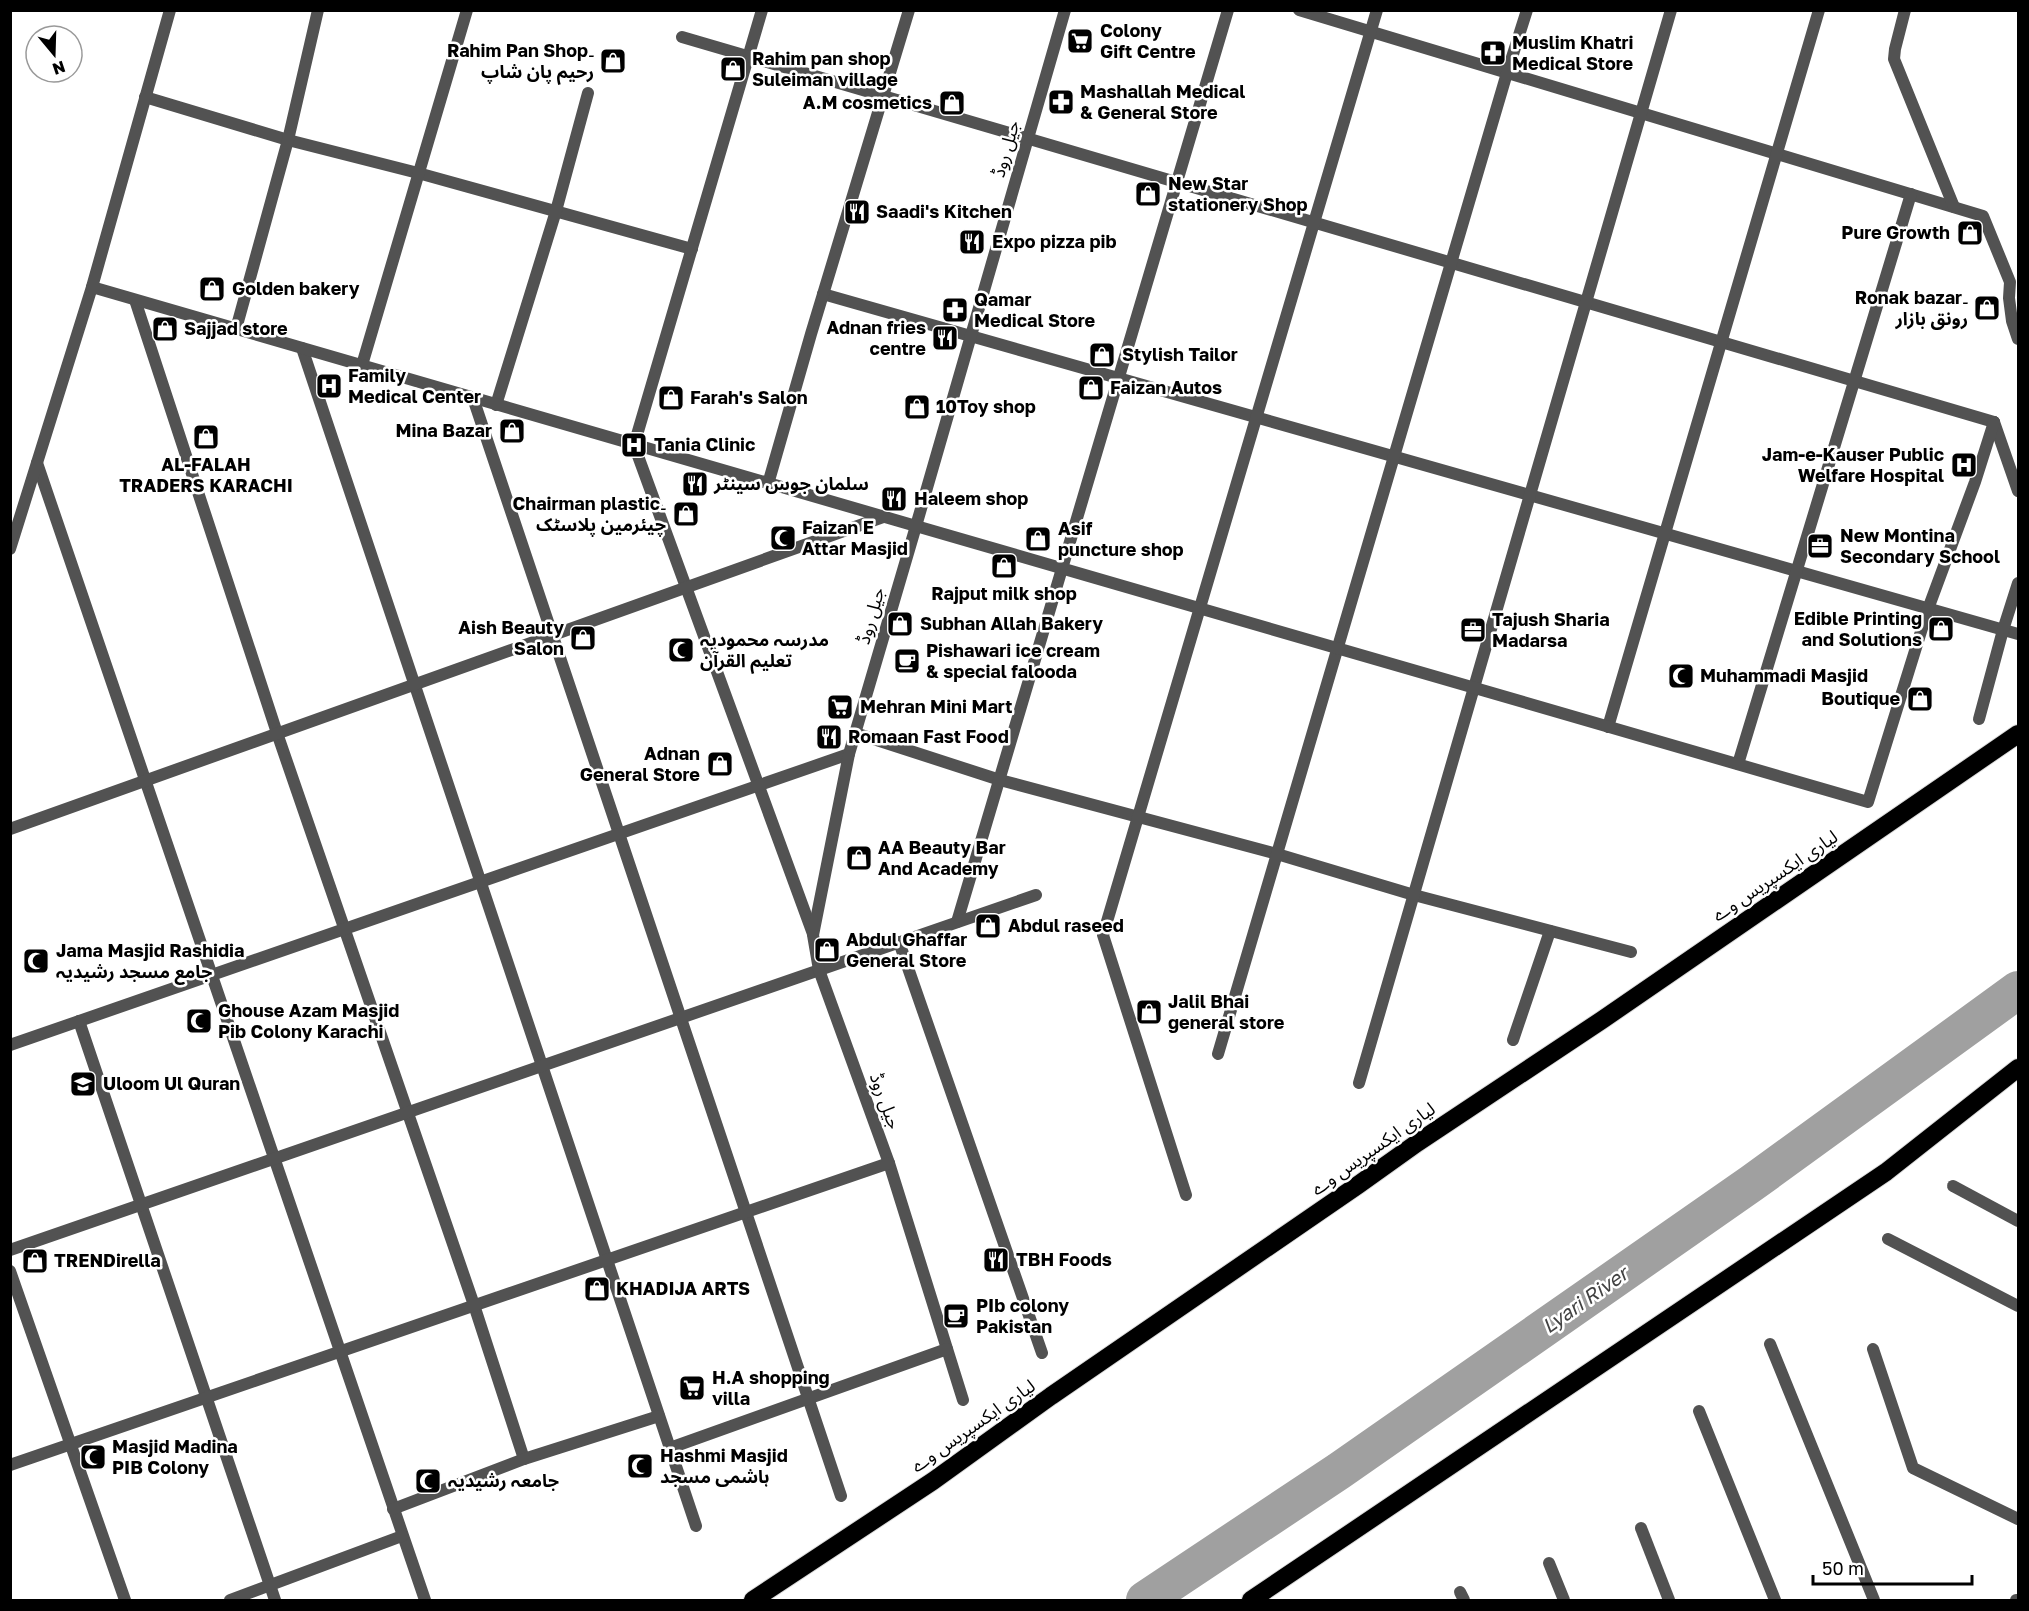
<svg xmlns="http://www.w3.org/2000/svg" width="2029" height="1611" font-family="'Golos Text','Noto Sans Arabic',sans-serif">
<style>
.lines{fill:none;stroke-linecap:round;stroke-linejoin:round}
.river{stroke:#a0a0a0;stroke-width:38}
.motorway-casing{stroke:#dbdbdb;stroke-width:20}
.minor{stroke:#525252;stroke-width:12}
.tertiary{stroke:#525252;stroke-width:12}
.motorway{stroke:#000;stroke-width:18}
.labels{text-anchor:middle;stroke-width:5;stroke-linejoin:round;paint-order:stroke}
.poi-label{font-size:18px;font-weight:bold;fill:#000;stroke:#fff;text-anchor:start}
.street-label{font-size:18px;fill:#000;stroke:#fff}
.water-label{font-size:20px;font-style:italic;fill:#414141;stroke:#fff}
</style>
<rect width="100%" height="100%" fill="#fff"/>
<g class="lines">
<path class="river" d="M 1145,1600 L 1339,1471 L 1752,1183 L 2018,990"/>
<defs>
<g id="motorway">
<path d="M 753,1600 L 933,1481 L 1051,1396 L 1358,1185 L 1417,1143 L 1602,1020 L 2018,734"/>
<path d="M 1251,1600 L 1886,1172 L 2018,1068"/>
</g>
</defs>
<use href="#motorway" class="motorway-casing"/>
<g class="minor">
<path d="M 762,10 L 634,445 L 813,934"/>
<path d="M 1299,10 L 1983,216 L 2010,282 L 2009,298 L 2012,321 L 2018,339"/>
<path d="M 1905,10 L 1895,49 L 1894,59 L 1954,207"/>
<path d="M 682,37 L 1994,422"/>
<path d="M 145,97 L 288,140 L 418,173 L 692,249"/>
<path d="M 823,294 L 2018,634"/>
<path d="M 135,300 L 277,733 L 474,1305 L 524,1459"/>
<path d="M 236,329 L 288,140 L 318,10"/>
<path d="M 302,348 L 696,1526"/>
<path d="M 362,365 L 467,10"/>
<path d="M 473,398 L 841,1496"/>
<path d="M 496,405 L 556,211 L 588,93"/>
<path d="M 1994,422 L 2018,491"/>
<path d="M 37,463 L 425,1600"/>
<path d="M 768,484 L 811,334 L 909,10"/>
<path d="M 10,549 L 92,287"/>
<path d="M 1979,719 L 2003,630 L 2018,583"/>
<path d="M 1608,727 L 1819,10"/>
<path d="M 855,733 L 1000,780 L 1277,854 L 1414,895 L 1631,952"/>
<path d="M 1738,764 L 1911,194"/>
<path d="M 10,829 L 883,517"/>
<path d="M 957,922 L 1228,10"/>
<path d="M 899,942 L 1042,1353"/>
<path d="M 79,1021 L 275,1600"/>
<path d="M 1513,1040 L 1550,931"/>
<path d="M 10,1045 L 849,754"/>
<path d="M 1218,1054 L 1507,73 L 1527,10"/>
<path d="M 1359,1083 L 1671,10"/>
<path d="M 1953,1186 L 2018,1221"/>
<path d="M 1186,1195 L 1103,935 L 1377,10"/>
<path d="M 1888,1239 L 2018,1306"/>
<path d="M 10,1250 L 1036,895"/>
<path d="M 10,1271 L 125,1600"/>
<path d="M 1770,1344 L 1874,1600"/>
<path d="M 1873,1349 L 1913,1468 L 2018,1519"/>
<path d="M 963,1400 L 889,1163 L 819,970 L 813,935 L 849,754 L 916,526 L 1868,802 L 1928,609 L 1975,482 L 1994,422"/>
<path d="M 1699,1411 L 1775,1600"/>
<path d="M 670,1448 L 947,1349"/>
<path d="M 10,1465 L 889,1163"/>
<path d="M 393,1509 L 524,1459 L 659,1416"/>
<path d="M 1641,1528 L 1669,1600"/>
<path d="M 1549,1563 L 1564,1600"/>
<path d="M 1460,1592 L 1464,1600"/>
<path d="M 230,1600 L 402,1536"/>
<path d="M 2016,1600 L 2018,1600"/>
</g>
<path class="tertiary" d="M 170,10 L 92,287 L 916,526 L 1065,10"/>
<use href="#motorway" class="motorway"/>
</g>
<defs>
<symbol id="supermarket-square" viewBox="-11 -11 22 22"><rect x="-9" y="-9" width="18" height="18" rx="4" fill="#000" stroke="#fff"/><path d="M-6-5.5h2.5l.6 2H6L4.5 2H-2.5L-4.4-4H-6ZM-1.5 3.2a1.3 1.3 0 1 0 .1 0ZM3 3.2a1.3 1.3 0 1 0 .1 0Z" fill="#fff"/></symbol>
<symbol id="pharmacy-square" viewBox="-11 -11 22 22"><rect x="-9" y="-9" width="18" height="18" rx="4" fill="#000" stroke="#fff"/><path d="M-2-6h4v4h4v4h-4v4h-4v-4h-4v-4h4Z" fill="#fff"/></symbol>
<symbol id="shop-square" viewBox="-11 -11 22 22"><rect x="-9" y="-9" width="18" height="18" rx="4" fill="#000" stroke="#fff"/><path d="M-5-2.5h2.3a2.7 3.5 0 0 1 5.4 0H5L5.5 6h-11ZM-1.5-2.5h3a1.5 2.3 0 0 0-3 0Z" fill="#fff"/></symbol>
<symbol id="restaurant-square" viewBox="-11 -11 22 22"><rect x="-9" y="-9" width="18" height="18" rx="4" fill="#000" stroke="#fff"/><path d="M-5-6h1v4h1v-4h1v4h1v-4h1v5L-1.5 .5V6h-2V.5L-5-1ZM5-6V6H3V1.5H1.5Q1.5-4 5-6Z" fill="#fff"/></symbol>
<symbol id="hospital-square" viewBox="-11 -11 22 22"><rect x="-9" y="-9" width="18" height="18" rx="4" fill="#000" stroke="#fff"/><path d="M-5-5h3v3.5h4V-5h3V5h-3V1.5h-4V5h-3Z" fill="#fff"/></symbol>
<symbol id="mosque-square" viewBox="-11 -11 22 22"><rect x="-9" y="-9" width="18" height="18" rx="4" fill="#000" stroke="#fff"/><path d="M3.5-4.9A6 6 0 1 0 3.5 4.9A5 5 0 1 1 3.5-4.9Z" fill="#fff"/></symbol>
<symbol id="office-square" viewBox="-11 -11 22 22"><rect x="-9" y="-9" width="18" height="18" rx="4" fill="#000" stroke="#fff"/><path d="M-6-3h4V-5.5h4V-3h4V5H-6ZM-1-4.5V-3h2v-1.5ZM-6 0V1H6V0Z" fill="#fff"/></symbol>
<symbol id="cafe-square" viewBox="-11 -11 22 22"><rect x="-9" y="-9" width="18" height="18" rx="4" fill="#000" stroke="#fff"/><path d="M-5.5-4.5H6V0H3Q3 3.5 0 3.5H-2.5Q-5.5 3.5-5.5 0ZM3-3.2v2h1.7v-2ZM-6 4.5H4V6H-6Z" fill="#fff"/></symbol>
<symbol id="university-square" viewBox="-11 -11 22 22"><rect x="-9" y="-9" width="18" height="18" rx="4" fill="#000" stroke="#fff"/><path d="M0-5L7-2L0 1L-7-2ZM-4 1L0 2.5L4 1V4Q0 6-4 4Z" fill="#fff"/></symbol>
</defs>
<g fill-rule="evenodd">
<use href="#supermarket-square" x="1065" y="26" width="30" height="30"/>
<use href="#pharmacy-square" x="1478" y="38" width="30" height="30"/>
<use href="#shop-square" x="598" y="46" width="30" height="30"/>
<use href="#shop-square" x="718" y="54" width="30" height="30"/>
<use href="#pharmacy-square" x="1046" y="87" width="30" height="30"/>
<use href="#shop-square" x="937" y="88" width="30" height="30"/>
<use href="#shop-square" x="1133" y="179" width="30" height="30"/>
<use href="#restaurant-square" x="842" y="197" width="30" height="30"/>
<use href="#shop-square" x="1955" y="218" width="30" height="30"/>
<use href="#restaurant-square" x="957" y="227" width="30" height="30"/>
<use href="#shop-square" x="197" y="274" width="30" height="30"/>
<use href="#shop-square" x="1972" y="293" width="30" height="30"/>
<use href="#pharmacy-square" x="940" y="295" width="30" height="30"/>
<use href="#shop-square" x="150" y="314" width="30" height="30"/>
<use href="#restaurant-square" x="930" y="323" width="30" height="30"/>
<use href="#shop-square" x="1087" y="340" width="30" height="30"/>
<use href="#hospital-square" x="314" y="371" width="30" height="30"/>
<use href="#shop-square" x="1076" y="373" width="30" height="30"/>
<use href="#shop-square" x="656" y="383" width="30" height="30"/>
<use href="#shop-square" x="902" y="392" width="30" height="30"/>
<use href="#shop-square" x="497" y="416" width="30" height="30"/>
<use href="#shop-square" x="191" y="422" width="30" height="30"/>
<use href="#hospital-square" x="619" y="430" width="30" height="30"/>
<use href="#hospital-square" x="1949" y="450" width="30" height="30"/>
<use href="#restaurant-square" x="680" y="469" width="30" height="30"/>
<use href="#restaurant-square" x="879" y="484" width="30" height="30"/>
<use href="#shop-square" x="671" y="499" width="30" height="30"/>
<use href="#mosque-square" x="768" y="523" width="30" height="30"/>
<use href="#shop-square" x="1023" y="524" width="30" height="30"/>
<use href="#office-square" x="1805" y="531" width="30" height="30"/>
<use href="#shop-square" x="989" y="551" width="30" height="30"/>
<use href="#shop-square" x="885" y="609" width="30" height="30"/>
<use href="#shop-square" x="1926" y="614" width="30" height="30"/>
<use href="#office-square" x="1458" y="615" width="30" height="30"/>
<use href="#shop-square" x="568" y="623" width="30" height="30"/>
<use href="#mosque-square" x="666" y="635" width="30" height="30"/>
<use href="#cafe-square" x="892" y="646" width="30" height="30"/>
<use href="#mosque-square" x="1666" y="661" width="30" height="30"/>
<use href="#shop-square" x="1905" y="684" width="30" height="30"/>
<use href="#supermarket-square" x="825" y="692" width="30" height="30"/>
<use href="#restaurant-square" x="814" y="722" width="30" height="30"/>
<use href="#shop-square" x="705" y="749" width="30" height="30"/>
<use href="#shop-square" x="844" y="843" width="30" height="30"/>
<use href="#shop-square" x="973" y="911" width="30" height="30"/>
<use href="#shop-square" x="812" y="935" width="30" height="30"/>
<use href="#mosque-square" x="21" y="946" width="30" height="30"/>
<use href="#shop-square" x="1134" y="997" width="30" height="30"/>
<use href="#mosque-square" x="184" y="1006" width="30" height="30"/>
<use href="#university-square" x="68" y="1069" width="30" height="30"/>
<use href="#restaurant-square" x="981" y="1245" width="30" height="30"/>
<use href="#shop-square" x="20" y="1246" width="30" height="30"/>
<use href="#shop-square" x="582" y="1274" width="30" height="30"/>
<use href="#cafe-square" x="941" y="1301" width="30" height="30"/>
<use href="#supermarket-square" x="677" y="1373" width="30" height="30"/>
<use href="#mosque-square" x="78" y="1442" width="30" height="30"/>
<use href="#mosque-square" x="625" y="1451" width="30" height="30"/>
<use href="#mosque-square" x="413" y="1466" width="30" height="30"/>
</g>
<g class="labels">
<g class="poi-label">
<text x="1100" y="37">Colony<tspan x="1100" dy="21">Gift Centre</tspan></text>
<text x="1512" y="49">Muslim Khatri<tspan x="1512" dy="21">Medical Store</tspan></text>
<text x="594" y="57" text-anchor="end">Rahim Pan Shop۔<tspan x="594" dy="21">رحیم پان شاپ</tspan></text>
<text x="752" y="65">Rahim pan shop<tspan x="752" dy="21">Suleiman village</tspan></text>
<text x="1080" y="98">Mashallah Medical<tspan x="1080" dy="21">&amp; General Store</tspan></text>
<text x="932" y="109" text-anchor="end">A.M cosmetics</text>
<text x="1168" y="190">New Star<tspan x="1168" dy="21">stationery Shop</tspan></text>
<text x="876" y="218">Saadi's Kitchen</text>
<text x="1950" y="239" text-anchor="end">Pure Growth</text>
<text x="992" y="248">Expo pizza pib</text>
<text x="232" y="295">Golden bakery</text>
<text x="1968" y="304" text-anchor="end">Ronak bazar۔<tspan x="1968" dy="21">رونق بازار</tspan></text>
<text x="974" y="306">Qamar<tspan x="974" dy="21">Medical Store</tspan></text>
<text x="926" y="334" text-anchor="end">Adnan fries<tspan x="926" dy="21">centre</tspan></text>
<text x="184" y="335">Sajjad store</text>
<text x="1122" y="361">Stylish Tailor</text>
<text x="348" y="382">Family<tspan x="348" dy="21">Medical Center</tspan></text>
<text x="1110" y="394">Faizan Autos</text>
<text x="690" y="404">Farah's Salon</text>
<text x="936" y="413">10Toy shop</text>
<text x="492" y="437" text-anchor="end">Mina Bazar</text>
<text x="654" y="451">Tania Clinic</text>
<text x="1944" y="461" text-anchor="end">Jam-e-Kauser Public<tspan x="1944" dy="21">Welfare Hospital</tspan></text>
<text x="206" y="471" text-anchor="middle">AL-FALAH<tspan x="206" dy="21">TRADERS KARACHI</tspan></text>
<text x="714" y="490">سلمان جوس سینٹر</text>
<text x="914" y="505">Haleem shop</text>
<text x="666" y="510" text-anchor="end">Chairman plastic۔<tspan x="666" dy="21">چیئرمین پلاسٹک</tspan></text>
<text x="802" y="534">Faizan E<tspan x="802" dy="21">Attar Masjid</tspan></text>
<text x="1058" y="535">Asif<tspan x="1058" dy="21">puncture shop</tspan></text>
<text x="1840" y="542">New Montina<tspan x="1840" dy="21">Secondary School</tspan></text>
<text x="1004" y="600" text-anchor="middle">Rajput milk shop</text>
<text x="1922" y="625" text-anchor="end">Edible Printing<tspan x="1922" dy="21">and Solutions</tspan></text>
<text x="1492" y="626">Tajush Sharia<tspan x="1492" dy="21">Madarsa</tspan></text>
<text x="920" y="630">Subhan Allah Bakery</text>
<text x="564" y="634" text-anchor="end">Aish Beauty<tspan x="564" dy="21">Salon</tspan></text>
<text x="700" y="646">مدرسہ محمودیہ<tspan x="700" dy="21">تعلیم القرآن</tspan></text>
<text x="926" y="657">Pishawari ice cream<tspan x="926" dy="21">&amp; special falooda</tspan></text>
<text x="1700" y="682">Muhammadi Masjid</text>
<text x="1900" y="705" text-anchor="end">Boutique</text>
<text x="860" y="713">Mehran Mini Mart</text>
<text x="848" y="743">Romaan Fast Food</text>
<text x="700" y="760" text-anchor="end">Adnan<tspan x="700" dy="21">General Store</tspan></text>
<text x="878" y="854">AA Beauty Bar<tspan x="878" dy="21">And Academy</tspan></text>
<text x="1008" y="932">Abdul raseed</text>
<text x="846" y="946">Abdul Ghaffar<tspan x="846" dy="21">General Store</tspan></text>
<text x="56" y="957">Jama Masjid Rashidia<tspan x="56" dy="21">جامع مسجد رشیدیہ</tspan></text>
<text x="1168" y="1008">Jalil Bhai<tspan x="1168" dy="21">general store</tspan></text>
<text x="218" y="1017">Ghouse Azam Masjid<tspan x="218" dy="21">Pib Colony Karachi</tspan></text>
<text x="103" y="1090">Uloom Ul Quran</text>
<text x="1016" y="1266">TBH Foods</text>
<text x="54" y="1267">TRENDirella</text>
<text x="616" y="1295">KHADIJA ARTS</text>
<text x="976" y="1312">PIb colony<tspan x="976" dy="21">Pakistan</tspan></text>
<text x="712" y="1384">H.A shopping<tspan x="712" dy="21">villa</tspan></text>
<text x="112" y="1453">Masjid Madina<tspan x="112" dy="21">PIB Colony</tspan></text>
<text x="660" y="1462">Hashmi Masjid<tspan x="660" dy="21">ہاشمی مسجد</tspan></text>
<text x="448" y="1487">جامعہ رشیدیہ</text>
</g>
<g class="street-label">
<text transform="translate(1006 149) rotate(-74)" y="6">جیل روڈ</text>
<text transform="translate(871 616) rotate(-74)" y="6">جیل روڈ</text>
<text transform="translate(1775 876) rotate(-34)" y="6">لیاری ایکسپریس وے</text>
<text transform="translate(885 1101) rotate(70)" y="6">جیل روڈ</text>
<text transform="translate(1373 1149) rotate(-35)" y="6">لیاری ایکسپریس وے</text>
<text transform="translate(973 1426) rotate(-35)" y="6">لیاری ایکسپریس وے</text>
</g>
<g class="water-label">
<text transform="translate(1585 1300) rotate(-35)" y="7">Lyari River</text>
</g>
</g>
<rect width="2029" height="1611" fill="none" stroke="#000000" stroke-width="24"/>
<g transform="translate(54 54) rotate(161)"><circle r="28" fill="#ffffff" stroke="#999999" stroke-width="1.5"/>
<path d="M0-4.5L10 22L0 15L-10 22Z" fill="#000000"/>
<text y="-9" font-size="16" font-weight="bold" text-anchor="middle" fill="#000000">N</text>
</g>
<path d="M1813 1575v9h159v-9" fill="none" stroke="#000000" stroke-width="3"/>
<text x="1822" y="1575" font-size="18" fill="#000000" stroke="#ffffff" stroke-width="4.5" paint-order="stroke">50 m</text>
</svg>
